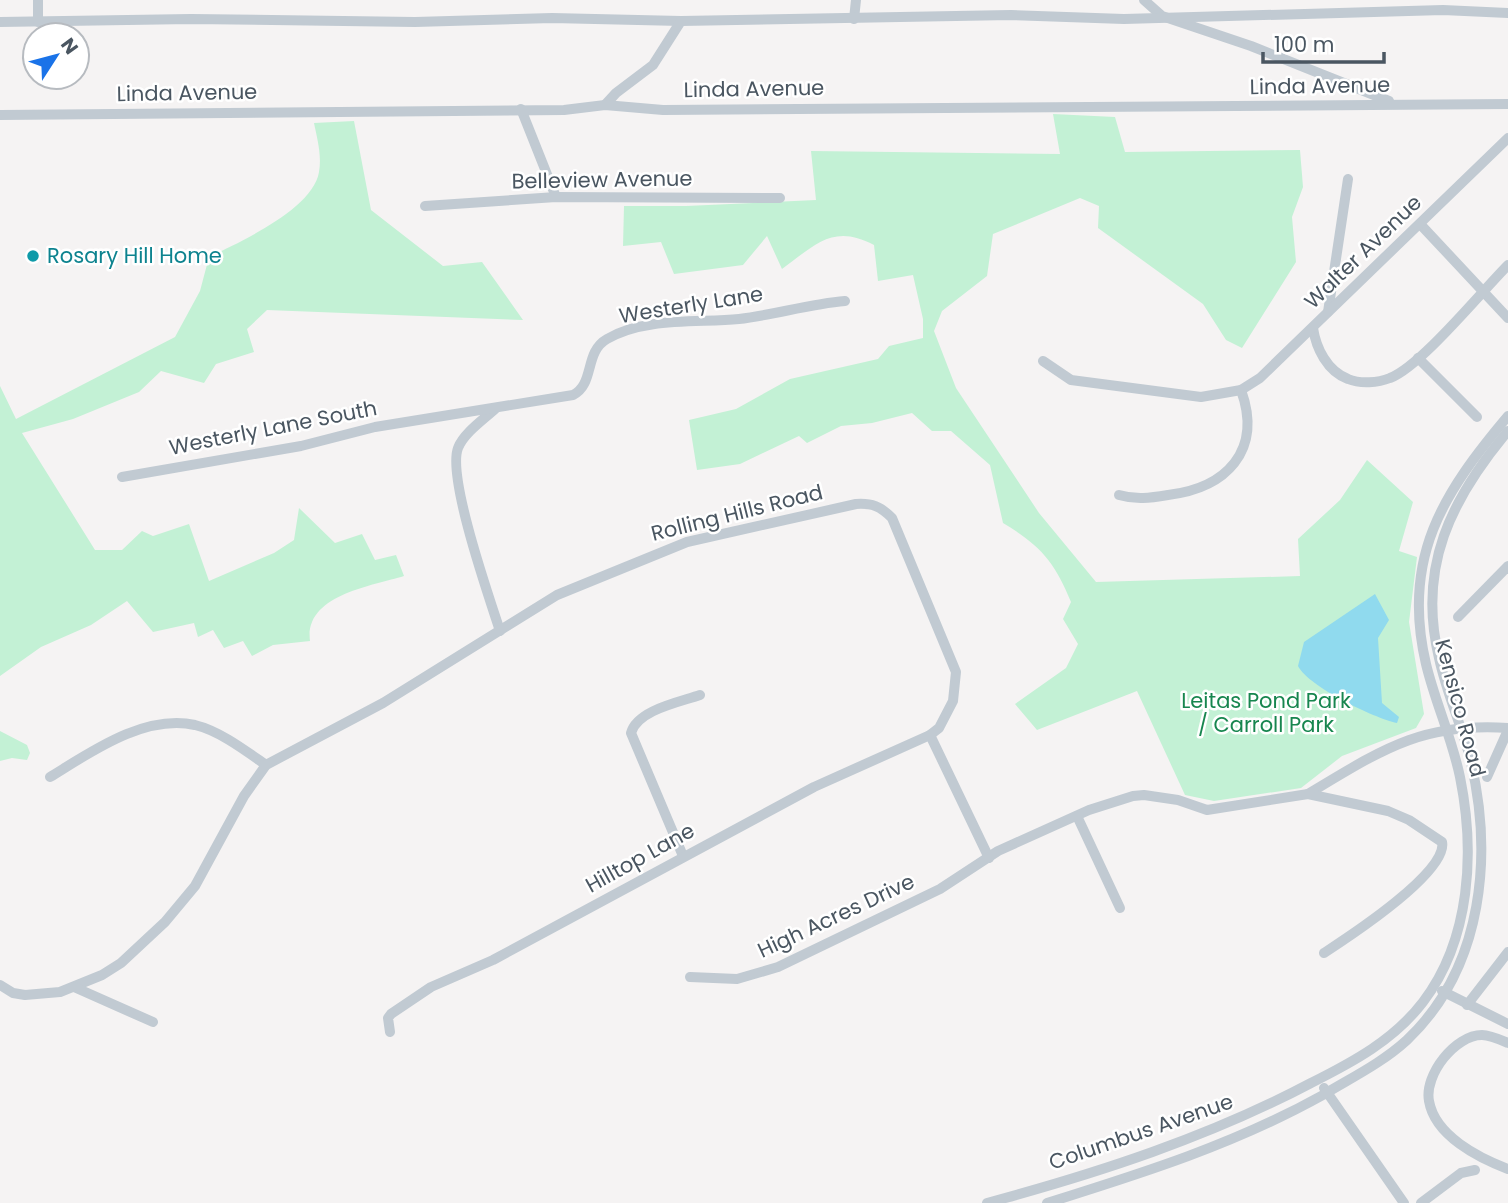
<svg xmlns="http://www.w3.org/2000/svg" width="1508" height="1203" font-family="Poppins,sans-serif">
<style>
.green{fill:#c3f1d5}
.water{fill:#90daee}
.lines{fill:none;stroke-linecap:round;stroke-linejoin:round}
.minor{stroke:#c1cad2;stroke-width:10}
.culture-dot{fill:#0f9aa8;stroke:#fff;stroke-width:2.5}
.labels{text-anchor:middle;stroke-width:5;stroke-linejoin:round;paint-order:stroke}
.street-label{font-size:21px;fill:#4a5661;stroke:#fff}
.culture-label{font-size:21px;fill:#0d838f;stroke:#fff;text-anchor:start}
.park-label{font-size:21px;fill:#17864f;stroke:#fff}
</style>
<rect width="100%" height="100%" fill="#f5f3f3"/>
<g class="green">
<path d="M 1053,114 L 1115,117 L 1125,152 L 1300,150 L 1303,187 L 1292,217 L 1296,262 L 1242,348 L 1226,340 L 1203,304 L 1098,228 L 1099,206 L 1080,198 L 993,234 L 987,276 L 942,311 L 934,331 L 956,388 L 1039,513 L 1096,582 L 1300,576 L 1298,539 L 1340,500 L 1367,460 L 1413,502 L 1399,551 L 1417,557 L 1409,622 L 1424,714 L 1416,728 L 1342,756 L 1301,788 L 1214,801 L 1185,795 L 1137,691 L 1037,730 L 1015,704 L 1066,668 L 1078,644 L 1063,619 L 1071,602 C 1055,562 1040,545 1003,523 L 990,465 L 951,431 L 932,431 L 912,413 L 872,423 L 841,426 L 807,443 L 799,436 L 740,464 L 697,470 L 689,420 L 736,409 L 790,379 L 878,359 L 889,346 L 923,338 L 923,319 L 913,275 L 878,281 L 874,245 C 833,223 815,245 782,269 L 767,236 L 743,265 L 674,274 L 661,242 L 623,246 L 624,206 L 686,206 L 816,200 L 811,151 L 1060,154 Z"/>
<path d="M 354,121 L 371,210 L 443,266 L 482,262 L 523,320 L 267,310 L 247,329 L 254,352 L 216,364 L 204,383 L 161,371 L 139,392 L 73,419 L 22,433 L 95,550 L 122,550 L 142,531 L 153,536 L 189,524 L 209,581 L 274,553 L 294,540 L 299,508 L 335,543 L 362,534 L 375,560 L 396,555 L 404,576 C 372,586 304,595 310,641 L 273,645 L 252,656 L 243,641 L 224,648 L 213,630 L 198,637 L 194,623 L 153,632 L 127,601 L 91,625 L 41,647 L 0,676 L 0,386 L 16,419 L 175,337 L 200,291 L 209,257 C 240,242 313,209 319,172 C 322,155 317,138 314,123 Z"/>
<path d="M 0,731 L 27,745 L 30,753 L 27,760 L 12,758 L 0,761 Z"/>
</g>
<path class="water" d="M 1375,594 L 1389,620 L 1378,638 L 1382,703 L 1399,717 L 1397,723 C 1374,718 1309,687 1298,666 L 1304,642 Z"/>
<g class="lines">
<g class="minor">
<path d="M 1144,0 L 1162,16 L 1251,46 L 1389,101"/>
<path d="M 854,19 L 856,0"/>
<path d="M 0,22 L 191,19 L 415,22 L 552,18 L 681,21 L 1011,15 L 1124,19 L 1443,10 L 1508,13"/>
<path d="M 38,22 L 38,0"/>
<path d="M 605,105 L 616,93 L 653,65 L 681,21"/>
<path d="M 521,109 L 556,197"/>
<path d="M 0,115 L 564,110 L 605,105 L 663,110 L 1508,104"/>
<path d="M 425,206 L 556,197 L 780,198"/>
<path d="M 1420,224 L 1508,318"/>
<path d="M 1328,312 L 1348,179"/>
<path d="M 1313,328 C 1316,348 1327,371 1348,379 C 1360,384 1378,383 1390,378 C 1421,366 1481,292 1508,265"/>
<path d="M 1418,358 L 1477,417"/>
<path d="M 1043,361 L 1071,380 L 1201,397 L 1241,390 L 1260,378 L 1508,138"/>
<path d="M 495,409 C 483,420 464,433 458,448 C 447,477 489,597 500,631"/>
<path d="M 122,477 L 301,446 L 375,427 L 573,395 C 595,384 584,352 607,339 C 644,317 698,323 739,319 C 774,315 809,304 845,301"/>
<path d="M 1119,495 C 1136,500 1150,498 1168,495 C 1226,488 1263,451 1241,390"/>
<path d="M 1458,617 L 1508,566"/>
<path d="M 930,735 L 989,858"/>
<path d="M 50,777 C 91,752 144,714 195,725 C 220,731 246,751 266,765"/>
<path d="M 1487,777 L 1508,730"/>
<path d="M 1308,794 C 1380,751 1421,722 1508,728"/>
<path d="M 1077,816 L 1120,908"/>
<path d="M 683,856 L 631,733 C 637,710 680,702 700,695"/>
<path d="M 690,977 L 737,979 L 778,967 L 940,889 L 998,851 L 1089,810 L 1133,796 L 1144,795 L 1178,800 L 1207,810 L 1308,794 L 1388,811 L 1409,820 L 1442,842 C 1449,872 1347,938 1324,953"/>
<path d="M 0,985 L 13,993 L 25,995 L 60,992 L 102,975 L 121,963 L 165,922 L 195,886 L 244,796 L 266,765 L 383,703 L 557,595 L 687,542 L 856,504 C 872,503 880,506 892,518 L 956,672 L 953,701 L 939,728 L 930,735 L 814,787 L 493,960 L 431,987 L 391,1014 L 388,1018 L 390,1032"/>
<path d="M 74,987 L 153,1022"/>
<path d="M 1442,991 L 1508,1024"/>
<path d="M 1467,1005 L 1508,952"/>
<path d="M 1508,1043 C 1501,1040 1490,1035 1482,1035 C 1455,1035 1424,1075 1429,1101 C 1435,1136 1479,1158 1508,1169"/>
<path d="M 1324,1088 L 1404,1203"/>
<path d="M 987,1203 C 1098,1173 1209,1137 1311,1083 C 1353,1062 1394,1040 1423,1002 C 1471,939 1475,851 1460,777 C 1452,738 1435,702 1426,664 C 1401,558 1443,493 1508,416"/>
<path d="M 1047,1203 C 1143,1173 1235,1144 1323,1095 C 1351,1078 1382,1063 1407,1040 C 1484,967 1494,853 1469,754 C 1460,722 1446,691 1439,658 C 1417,567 1451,499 1508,431"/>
<path d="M 1421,1203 L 1461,1173 L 1475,1170"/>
</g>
</g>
<circle class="culture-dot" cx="33" cy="256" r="7"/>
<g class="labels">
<g class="street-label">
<text transform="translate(1320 86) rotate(-1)" y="7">Linda Avenue</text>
<text transform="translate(754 89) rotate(-1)" y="7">Linda Avenue</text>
<text transform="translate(187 93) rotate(-1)" y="7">Linda Avenue</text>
<text transform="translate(602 180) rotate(-1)" y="7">Belleview Avenue</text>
<text transform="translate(1363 252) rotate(-44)" y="7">Walter Avenue</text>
<text transform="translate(691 305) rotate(-9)" y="7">Westerly Lane</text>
<text transform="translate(273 428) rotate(-11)" y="7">Westerly Lane South</text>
<text transform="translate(737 513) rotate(-14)" y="7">Rolling Hills Road</text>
<text transform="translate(1460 708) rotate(75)" y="7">Kensico Road</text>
<text transform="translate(640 858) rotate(-29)" y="7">Hilltop Lane</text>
<text transform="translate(836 916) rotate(-25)" y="7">High Acres Drive</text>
<text transform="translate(1141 1132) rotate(-19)" y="7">Columbus Avenue</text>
</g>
<g class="culture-label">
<text x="47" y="263">Rosary Hill Home</text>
</g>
<g class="park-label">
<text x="1266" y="708">Leitas Pond Park<tspan x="1266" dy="24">/ Carroll Park</tspan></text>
</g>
</g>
<g transform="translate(56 56) rotate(54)"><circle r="33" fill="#ffffff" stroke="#b7bbc0" stroke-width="2"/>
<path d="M0-5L12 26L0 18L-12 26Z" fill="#1a73e8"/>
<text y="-10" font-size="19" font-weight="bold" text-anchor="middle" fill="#4a5661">N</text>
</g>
<path d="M1263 52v10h121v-10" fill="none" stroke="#4a5661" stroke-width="3.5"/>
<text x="1274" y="52" font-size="21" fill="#4a5661" stroke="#ffffff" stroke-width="5" paint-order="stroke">100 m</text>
</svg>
